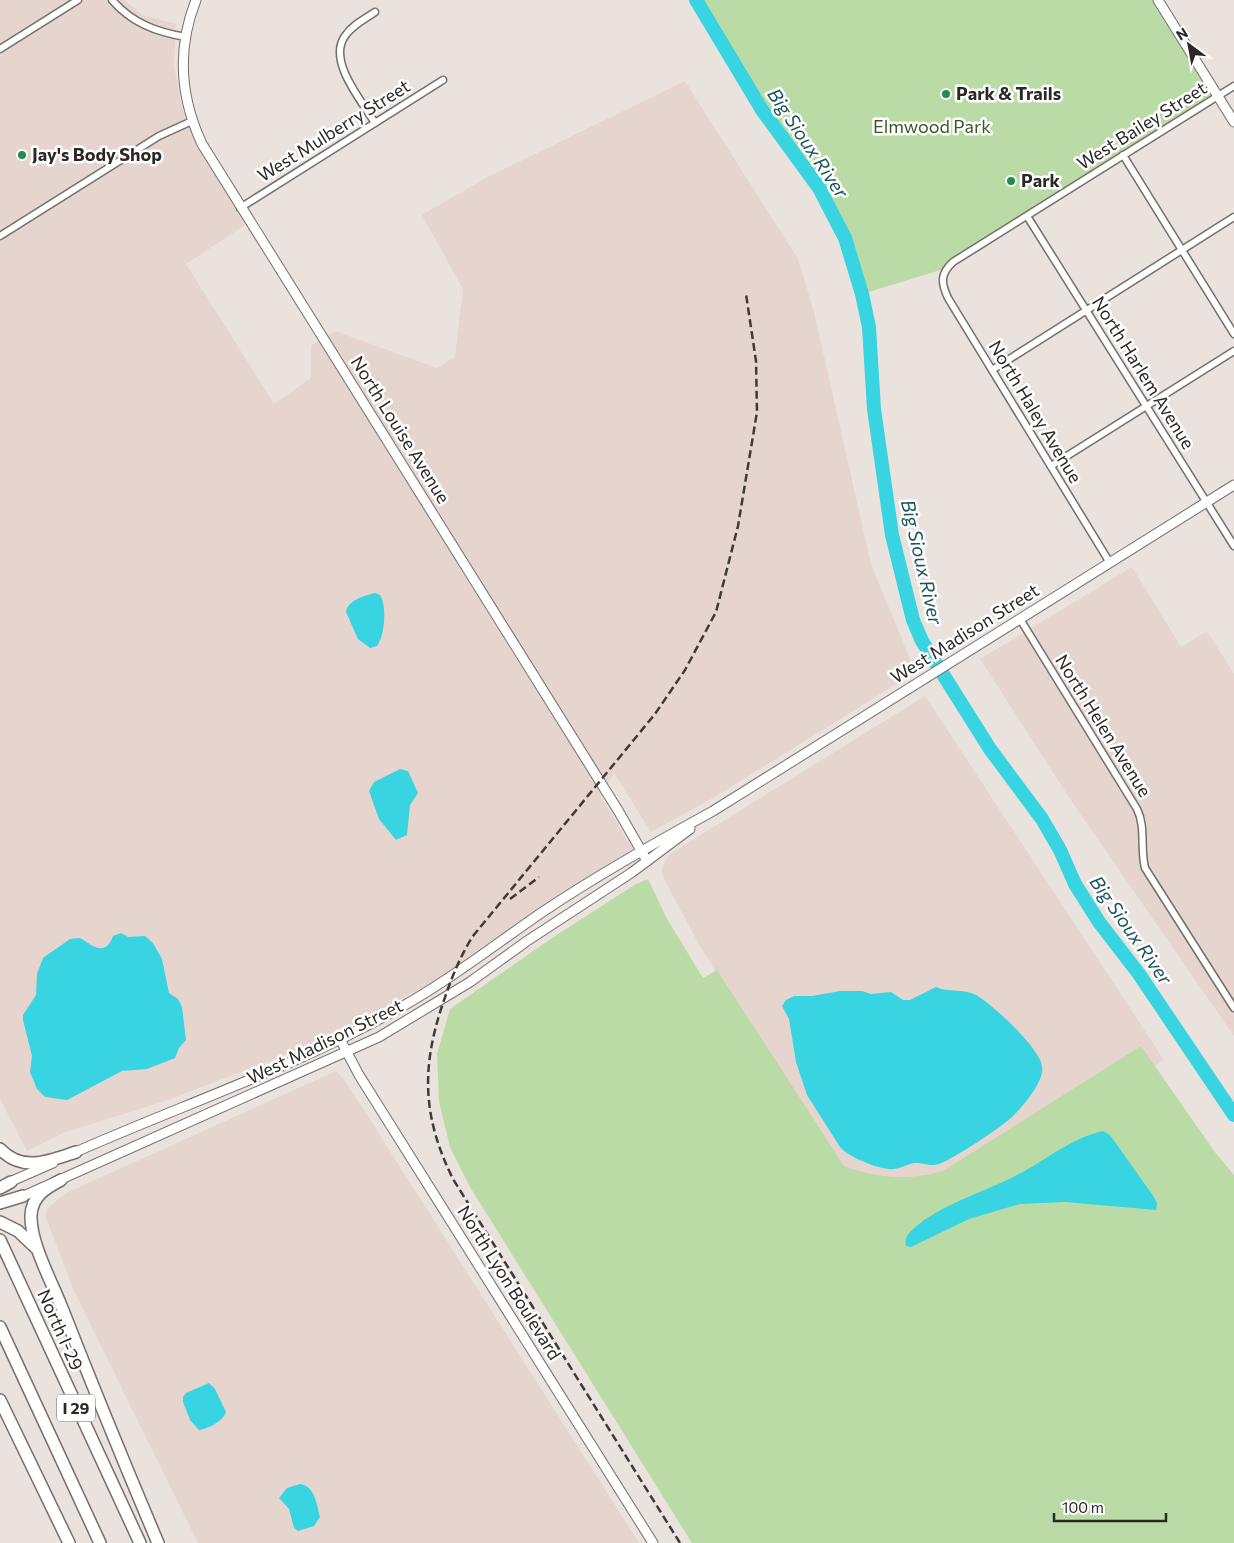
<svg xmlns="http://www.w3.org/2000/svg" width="1234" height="1543" font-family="Commissioner,sans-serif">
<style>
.built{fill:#e5d5ce}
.green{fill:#badba5}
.water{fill:#39d4e2}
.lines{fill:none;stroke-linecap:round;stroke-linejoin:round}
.river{stroke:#39d4e2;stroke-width:14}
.street-casing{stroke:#756e6a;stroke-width:9}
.secondary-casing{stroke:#756e6a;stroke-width:11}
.highway-casing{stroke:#756e6a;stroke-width:14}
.street{stroke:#fff;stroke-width:6}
.secondary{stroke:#fff;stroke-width:9}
.highway{stroke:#fff;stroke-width:11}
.rail{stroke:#3e3b38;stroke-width:2.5;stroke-dasharray:8 4;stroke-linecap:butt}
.poi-dot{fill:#1e8e48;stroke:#fff;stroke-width:2}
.labels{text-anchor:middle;stroke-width:5;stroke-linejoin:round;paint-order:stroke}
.shield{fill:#fff;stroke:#6b6867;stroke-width:1}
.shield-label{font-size:16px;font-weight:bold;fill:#2b2826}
.poi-label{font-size:18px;font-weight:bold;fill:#2b2826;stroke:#fff;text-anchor:start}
.street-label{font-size:18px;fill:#2b2826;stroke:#fff}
.park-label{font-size:18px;fill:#37571e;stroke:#fff}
.water-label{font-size:19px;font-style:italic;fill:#18565c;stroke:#fff}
</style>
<rect width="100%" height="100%" fill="#eae2dd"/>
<g class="built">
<path d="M 0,0 L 124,0 L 143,15 L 176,24 L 174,66 L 183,111 L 245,225 L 186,264 L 274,404 L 311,378 L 311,346 L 335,331 L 437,368 L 455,357 L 463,289 L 422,215 L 486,178 L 685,81 L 798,259 L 814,312 L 871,564 L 910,659 L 911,675 L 713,798 L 651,832 L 614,773 L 601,797 L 633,849 L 494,940 L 461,964 L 439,979 L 318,1042 L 168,1100 L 63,1133 L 27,1151 L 0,1099 Z"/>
<path d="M 1132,567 L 1181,647 L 1207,631 L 1234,674 L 1234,1036 L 1070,799 L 980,659 Z"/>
<path d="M 925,696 L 1164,1060 L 883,1237 L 700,946 L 664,879 L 662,870 L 665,861 L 670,854 Z"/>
<path d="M 336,1071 L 346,1082 L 639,1543 L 198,1543 L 74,1291 L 45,1215 L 48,1208 L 66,1193 Z"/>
</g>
<g class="green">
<path d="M 698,0 L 1157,0 L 1217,96 L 947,268 L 862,294 L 845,238 L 834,213 L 819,188 L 762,110 Z"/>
<path d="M 648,879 L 667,919 L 703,978 L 717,970 L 844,1166 C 876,1178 909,1181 943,1171 L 1141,1046 L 1214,1151 L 1234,1175 L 1234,1543 L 692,1543 L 470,1187 L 450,1147 L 439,1102 L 437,1054 L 450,1009 L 552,938 L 636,884 Z"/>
</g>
<g class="water">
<path d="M 375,593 L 380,595 C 387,606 385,635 377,646 L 370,648 L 358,639 L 346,612 C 348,600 364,596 375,593 Z"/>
<path d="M 400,769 L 408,771 L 418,793 L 410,805 L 407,835 L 396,840 L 379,819 L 369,791 L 374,782 Z"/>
<path d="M 121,933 L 128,937 L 145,936 L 153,943 L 162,959 L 169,993 L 178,999 L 182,1007 L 186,1040 L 179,1048 L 175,1058 L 147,1069 L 122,1071 L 67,1100 L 45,1097 L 37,1089 L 30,1072 L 32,1056 L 23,1020 L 23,1015 L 36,995 L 37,974 L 43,958 L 70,939 L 80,938 C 92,945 105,958 113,936 Z"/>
<path d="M 936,987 C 949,993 963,988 976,995 C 992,1004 1040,1048 1042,1066 C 1045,1080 1024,1105 1015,1114 C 1004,1126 953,1159 939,1164 C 931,1167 924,1163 916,1163 C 909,1163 902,1168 894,1169 C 882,1171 848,1157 840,1147 L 807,1095 L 796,1062 L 789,1019 L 782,1006 L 786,1000 L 794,996 L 812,996 L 840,991 L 862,991 L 871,994 L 891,992 L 903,1000 L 910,1000 Z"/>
<path d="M 1103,1131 L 1110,1135 L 1154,1197 L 1157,1203 L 1156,1210 L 1065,1202 L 1020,1204 L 969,1219 L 911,1247 L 906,1246 C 904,1239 908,1234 913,1229 C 940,1205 979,1194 1011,1178 C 1041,1164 1070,1138 1103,1131 Z"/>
<path d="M 209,1383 L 215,1389 L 226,1412 C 223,1421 208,1429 199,1430 L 190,1420 L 183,1402 L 183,1397 L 186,1393 Z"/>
<path d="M 300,1484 C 315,1486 317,1505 320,1517 L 314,1526 L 298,1531 L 294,1528 L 289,1509 L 279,1498 L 287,1488 Z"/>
</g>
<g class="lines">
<path class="river" d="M 696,0 L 762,110 L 819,188 L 845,238 L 862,294 L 869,327 L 874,409 L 892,535 L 913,620 L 922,641 L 990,749 L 1042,819 L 1060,850 L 1075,884 L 1099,922 L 1139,974 L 1234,1115"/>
<defs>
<g id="street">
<path d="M 112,0 C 132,23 156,32 186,37"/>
<path d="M 0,49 L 78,0"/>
<path d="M 375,123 C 362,101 327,61 345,36 C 352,25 365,19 375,12"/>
<path d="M 1123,155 L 1234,334"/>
<path d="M 240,208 L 443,80"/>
<path d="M 1027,216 L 1234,546"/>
<path d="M 0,236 L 159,136 L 192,121"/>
<path d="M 992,370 L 1234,217"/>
<path d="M 1051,466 L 1234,351"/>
<path d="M 1110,563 L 948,298 C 941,283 940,274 953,262 L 1234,86"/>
<path d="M 1020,619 L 1137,809 C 1146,827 1140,848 1145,868 L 1234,1008"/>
</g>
<g id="secondary">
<path d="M 196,0 C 177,48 180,97 202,144 L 619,812 L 647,861"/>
<path d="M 1158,0 L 1234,122"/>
<path d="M 340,1039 L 359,1075 L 653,1543"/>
<path d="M 71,1154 C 179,1106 293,1068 396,1010 C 447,982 493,946 541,913 C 596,876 655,843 713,811 L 1234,485"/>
<path d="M 5,1184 L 53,1163"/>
<path d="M 19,1198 L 379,1037 L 470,982 L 527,941 L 631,873 L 690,829"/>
</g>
<g id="highway">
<path d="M 0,1149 C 23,1173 49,1161 76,1152"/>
<path d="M 61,1180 C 46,1188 32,1196 31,1215 C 30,1243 52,1282 62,1308 C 93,1387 125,1465 158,1543"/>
<path d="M 0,1188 L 11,1182"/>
<path d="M 0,1203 L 23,1196"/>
<path d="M 0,1222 L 18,1231 L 36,1248"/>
<path d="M 0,1240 L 140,1543"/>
<path d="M 0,1327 L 100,1543"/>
<path d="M 0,1400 L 69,1543"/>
</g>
</defs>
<use href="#street" class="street-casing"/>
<use href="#secondary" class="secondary-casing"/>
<use href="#highway" class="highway-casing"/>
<use href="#street" class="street"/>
<use href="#secondary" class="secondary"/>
<use href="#highway" class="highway"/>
<g class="rail">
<path d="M 510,899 L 539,877"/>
<path d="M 680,1543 L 453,1179 C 423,1118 421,1070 442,1006 C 450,982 459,958 473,936 L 655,714 L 685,670 L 716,612 L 738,526 L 757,412 L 756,361 L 746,294"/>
</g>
</g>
<g class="poi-dot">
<circle cx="946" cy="94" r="5"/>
<circle cx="22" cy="155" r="5"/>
<circle cx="1011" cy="181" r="5"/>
</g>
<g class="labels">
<rect class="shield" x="57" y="1394.5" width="38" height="27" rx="4"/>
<g class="shield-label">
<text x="76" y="1414">I 29</text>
</g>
<g class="poi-label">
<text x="956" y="100">Park &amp; Trails</text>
<text x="32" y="161">Jay's Body Shop</text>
<text x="1021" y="187">Park</text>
</g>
<g class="street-label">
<text transform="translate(1142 126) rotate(-32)" y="6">West Bailey Street</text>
<text transform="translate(334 131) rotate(-32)" y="6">West Mulberry Street</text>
<text transform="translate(1143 373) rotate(58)" y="6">North Harlem Avenue</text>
<text transform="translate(1035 412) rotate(59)" y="6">North Haley Avenue</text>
<text transform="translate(400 430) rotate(58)" y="6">North Louise Avenue</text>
<text transform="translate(965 634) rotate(-32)" y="6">West Madison Street</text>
<text transform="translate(1103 726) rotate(58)" y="6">North Helen Avenue</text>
<text transform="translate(325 1042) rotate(-26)" y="6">West Madison Street</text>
<text transform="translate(509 1283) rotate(58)" y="6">North Lyon Boulevard</text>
<text transform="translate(60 1330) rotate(66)" y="6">North I-29</text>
</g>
<g class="park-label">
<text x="932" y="133">Elmwood Park</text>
</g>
<g class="water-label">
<text transform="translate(808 143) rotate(56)" y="7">Big Sioux River</text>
<text transform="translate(922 562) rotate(77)" y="7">Big Sioux River</text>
<text transform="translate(1131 930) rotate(55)" y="7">Big Sioux River</text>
</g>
</g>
<g transform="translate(1189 45) rotate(328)" stroke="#ffffff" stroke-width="4" paint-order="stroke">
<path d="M0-4L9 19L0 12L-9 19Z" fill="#2b2826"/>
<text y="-8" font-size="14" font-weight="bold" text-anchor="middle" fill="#2b2826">N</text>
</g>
<path d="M1054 1513v8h112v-8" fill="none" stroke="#2b2826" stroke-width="2.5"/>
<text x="1062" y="1513" font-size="15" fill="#2b2826" stroke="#ffffff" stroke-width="4" paint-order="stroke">100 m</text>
</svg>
